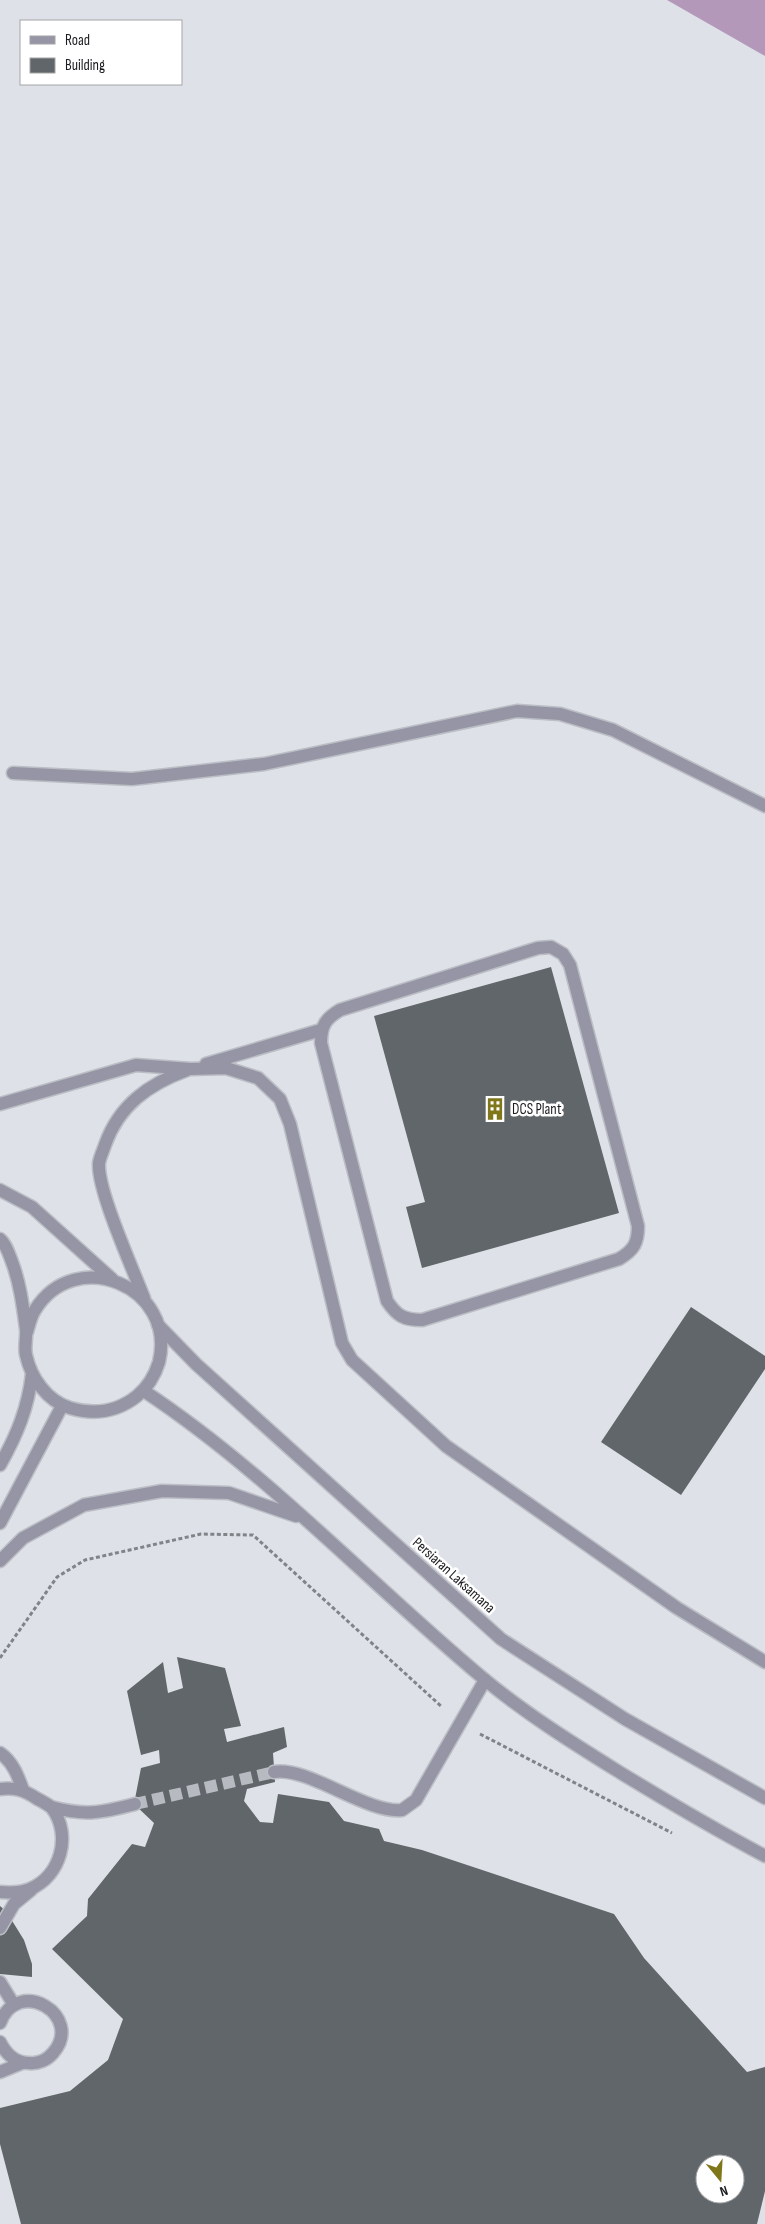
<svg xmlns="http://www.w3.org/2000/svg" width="765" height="2224" font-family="'Sofia Sans Condensed',sans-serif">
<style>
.forest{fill:#b498ba}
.building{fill:#606669;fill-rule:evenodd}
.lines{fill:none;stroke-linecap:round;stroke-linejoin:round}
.minor-tunnel{stroke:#b7bac0;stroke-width:12;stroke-dasharray:12 6;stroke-linecap:butt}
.minor-casing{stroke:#bbbec4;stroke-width:15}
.path{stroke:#818388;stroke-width:3;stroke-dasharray:4 2.5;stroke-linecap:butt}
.minor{stroke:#9695a6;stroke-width:12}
.labels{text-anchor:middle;stroke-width:5;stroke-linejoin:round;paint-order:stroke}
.poi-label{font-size:15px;fill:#1a1b1e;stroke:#fff;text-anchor:start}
.street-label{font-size:15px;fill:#1a1b1e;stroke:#fff}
</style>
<rect width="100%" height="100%" fill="#dee2e8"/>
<path class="forest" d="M 667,0 L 765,0 L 765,56 Z"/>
<g class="building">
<path d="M 551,967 L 619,1213 L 422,1268 L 406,1207 L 425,1202 L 374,1016 Z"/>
<path d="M 691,1307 L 765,1356 L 765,1369 L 681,1495 L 601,1442 Z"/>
<path d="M 177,1657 L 225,1668 L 241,1726 L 224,1729 L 227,1742 L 284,1727 L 287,1747 L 273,1753 L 275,1782 L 247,1789 L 244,1801 L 260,1822 L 273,1823 L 278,1794 L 329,1802 L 344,1821 L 379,1829 L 384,1841 L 422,1850 L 614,1914 L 644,1958 L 747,2072 L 765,2067 L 765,2191 L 757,2224 L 21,2224 L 0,2144 L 0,2108 L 70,2091 L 108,2060 L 123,2019 L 52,1949 L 87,1916 L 88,1899 L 132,1844 L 145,1847 L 154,1823 L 134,1804 L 141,1768 L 160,1763 L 159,1750 L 141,1755 L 127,1691 L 163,1662 L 168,1693 L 183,1688 ZM 705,2164 L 735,2164 L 735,2194 L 705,2194 Z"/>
<path d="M 0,1906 L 6,1911 L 24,1940 L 32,1964 L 32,1977 L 0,1974 Z"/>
</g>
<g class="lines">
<path class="minor-tunnel" d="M 135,1804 L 274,1772"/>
<defs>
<g id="minor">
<path d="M 13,773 L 132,779 L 264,764 L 517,711 L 560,714 L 613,730 L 765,806"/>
<path d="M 551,947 L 563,954 L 570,965 L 638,1226 C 638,1243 634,1250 619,1259 L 422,1320 C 404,1320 397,1316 387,1301 L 321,1043 C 321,1026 325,1019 340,1010 L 538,948 Z"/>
<path d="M 206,1064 L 321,1030"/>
<path d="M 0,1104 L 136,1065 L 191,1069 L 226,1068 L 258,1078 L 280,1099 L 290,1124 L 342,1343 L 352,1360 L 446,1446 L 677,1608 L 765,1662"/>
<path d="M 0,1190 L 32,1207 L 112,1279"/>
<path d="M 0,1239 C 6,1244 9,1254 12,1262 C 20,1283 23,1307 26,1329 C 27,1337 24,1347 26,1355 C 31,1378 47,1401 70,1408 C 94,1415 117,1412 137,1396 C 148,1387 155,1375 159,1362 C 177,1286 75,1245 35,1310 C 31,1316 29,1325 27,1332"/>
<path d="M 144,1298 C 133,1269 97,1190 99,1163 C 100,1157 103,1151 105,1145 C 119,1105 149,1084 187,1070"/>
<path d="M 158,1325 L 196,1364 L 501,1639 L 625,1719 L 765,1798"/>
<path d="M 144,1391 C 268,1473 370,1584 484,1679 C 525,1713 571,1742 616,1770 C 665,1800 714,1829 765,1856"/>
<path d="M 0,1465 C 17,1435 28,1408 32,1374"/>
<path d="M 0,1523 L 62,1406"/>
<path d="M 0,1561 L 23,1538 L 84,1505 L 162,1491 L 229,1493 L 296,1516"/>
<path d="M 0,1753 C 13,1762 18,1776 23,1790"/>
<path d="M 274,1772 C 308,1766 367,1814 402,1810 L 416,1800 L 485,1680"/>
<path d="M 0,1789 C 14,1787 24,1790 36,1798 C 41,1801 48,1804 52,1808 C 72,1835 61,1876 30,1889 C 20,1893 11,1893 0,1892"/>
<path d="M 51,1807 C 85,1816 101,1813 135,1804"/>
<path d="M 0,1928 L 14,1904 L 31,1890"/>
<path d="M 0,1982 L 14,2005"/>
<path d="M 0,2023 C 18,1975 85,2016 53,2053 C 47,2060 38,2064 29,2063 C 15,2063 6,2054 0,2042"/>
<path d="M 0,2072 L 22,2063"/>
</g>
</defs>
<use href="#minor" class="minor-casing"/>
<g class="path">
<path d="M 0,1658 L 57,1577 L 85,1560 L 201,1534 L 253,1535 L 442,1707"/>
<path d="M 480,1734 L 672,1833"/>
</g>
<use href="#minor" class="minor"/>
</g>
<defs>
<symbol id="building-bare" viewBox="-9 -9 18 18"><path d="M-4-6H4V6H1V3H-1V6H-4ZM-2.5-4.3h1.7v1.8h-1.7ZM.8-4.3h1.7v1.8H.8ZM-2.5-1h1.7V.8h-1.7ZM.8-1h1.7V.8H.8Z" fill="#80771b" stroke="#fff" stroke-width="2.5" paint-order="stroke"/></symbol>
</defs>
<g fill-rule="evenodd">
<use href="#building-bare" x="479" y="1093" width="32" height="32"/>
</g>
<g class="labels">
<g class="poi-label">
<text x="512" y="1114">DCS Plant</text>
</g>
<g class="street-label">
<text transform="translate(454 1575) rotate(42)" y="5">Persiaran Laksamana</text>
</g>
</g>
<rect x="20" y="20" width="162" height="65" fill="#ffffff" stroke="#a3a4a5"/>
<rect x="30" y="36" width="25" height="8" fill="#9695a6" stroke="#a3a4a5"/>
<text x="65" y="45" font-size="15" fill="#1a1b1e">Road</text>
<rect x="30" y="58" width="25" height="15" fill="#606669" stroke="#a3a4a5"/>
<text x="65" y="70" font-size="15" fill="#1a1b1e">Building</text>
<g transform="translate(720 2179) rotate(162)"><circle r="24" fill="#ffffff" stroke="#a3a4a5"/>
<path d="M0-4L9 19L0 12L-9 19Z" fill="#80771b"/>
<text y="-8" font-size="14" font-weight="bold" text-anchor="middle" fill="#1a1b1e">N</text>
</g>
</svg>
